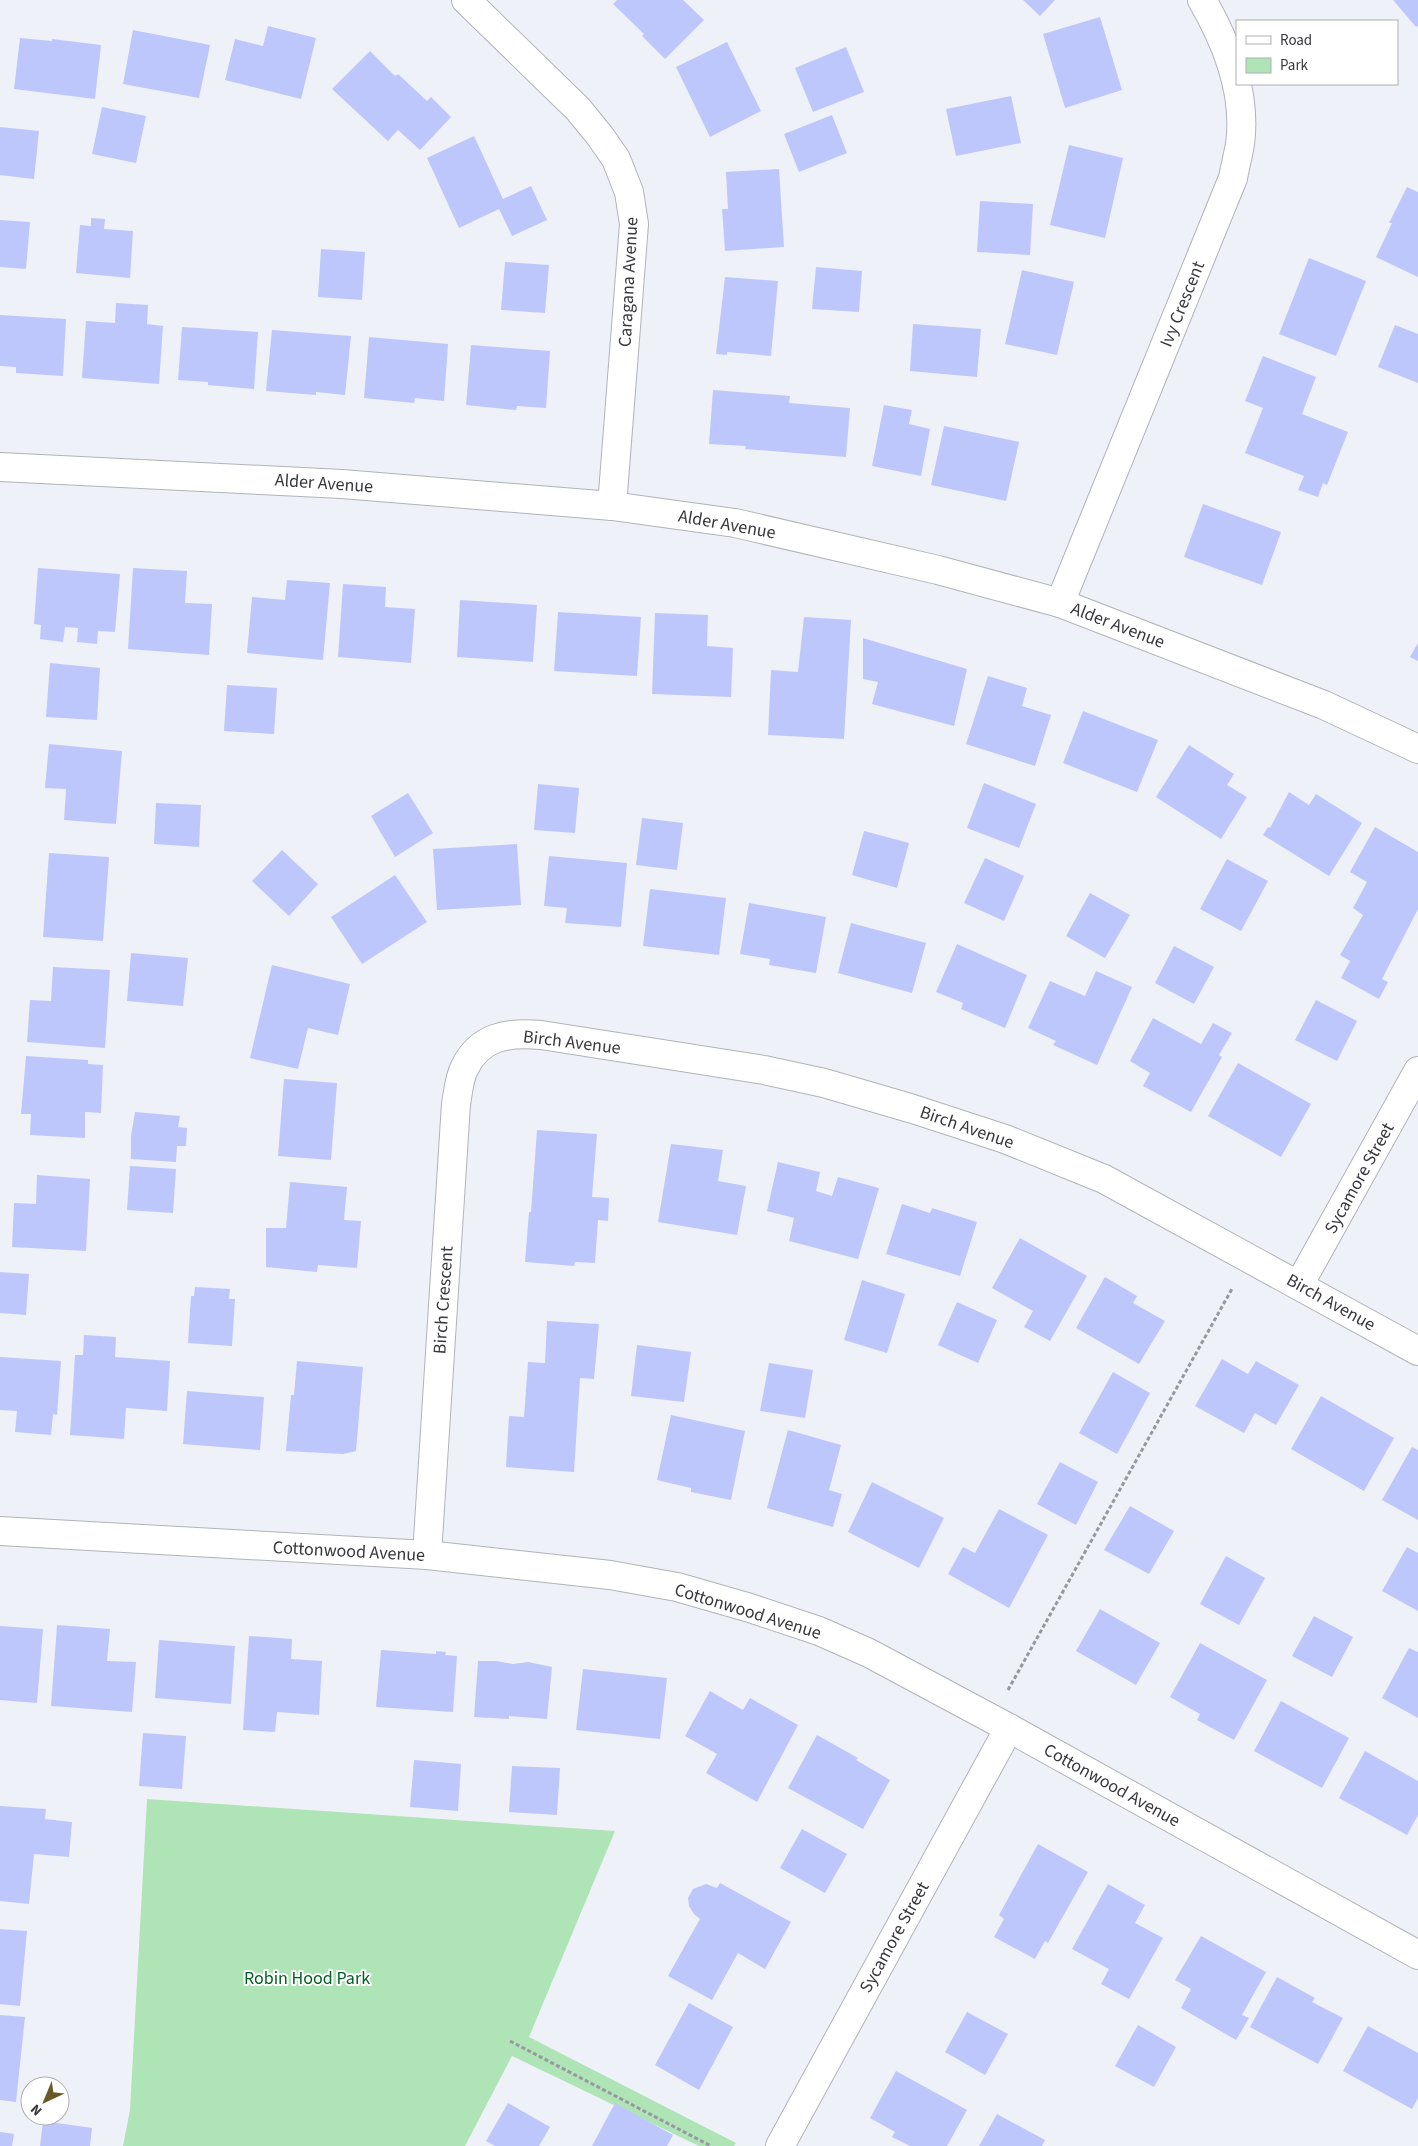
<svg xmlns="http://www.w3.org/2000/svg" width="1418" height="2146" font-family="'Source Sans 3',sans-serif">
<style>
.green{fill:#afe4b6}
.building{fill:#bec7fb}
.lines{fill:none;stroke-linecap:round;stroke-linejoin:round}
.minor-casing{stroke:#b1b3bb;stroke-width:30}
.tertiary-casing{stroke:#b1b3bb;stroke-width:30}
.path{stroke:#97989f;stroke-width:3;stroke-dasharray:4 2.5;stroke-linecap:butt}
.minor{stroke:#fff;stroke-width:28}
.tertiary{stroke:#fff;stroke-width:28}
.labels{text-anchor:middle;stroke-width:4;stroke-linejoin:round;paint-order:stroke}
.street-label{font-size:18px;fill:#38383c;stroke:#fff}
.park-label{font-size:18px;fill:#005f22;stroke:#fff}
</style>
<rect width="100%" height="100%" fill="#eff1f9"/>
<path class="green" d="M 147,1799 L 615,1831 L 529,2037 L 736,2143 L 734,2146 L 699,2146 L 512,2056 L 465,2146 L 123,2146 L 130,2110 Z"/>
<g class="building">
<path d="M 617,0 L 683,0 L 704,20 L 665,59 L 642,36 L 644,34 L 613,4 Z"/>
<path d="M 1023,0 L 1055,0 L 1040,16 Z"/>
<path d="M 1393,0 L 1418,0 L 1418,26 L 1416,27 Z"/>
<path d="M 1100,17 L 1122,90 L 1065,108 L 1043,34 Z"/>
<path d="M 268,26 L 316,38 L 301,99 L 225,80 L 235,39 L 263,46 Z"/>
<path d="M 133,30 L 210,45 L 199,98 L 123,84 Z"/>
<path d="M 20,38 L 52,41 L 52,39 L 101,45 L 95,99 L 14,89 Z"/>
<path d="M 727,42 L 761,111 L 710,137 L 676,67 Z"/>
<path d="M 846,47 L 864,92 L 813,112 L 795,68 Z"/>
<path d="M 370,51 L 395,76 L 398,74 L 427,101 L 431,97 L 451,117 L 420,150 L 398,130 L 388,141 L 332,89 Z"/>
<path d="M 1011,96 L 1021,143 L 956,156 L 946,109 Z"/>
<path d="M 102,107 L 146,116 L 136,163 L 92,154 Z"/>
<path d="M 832,115 L 847,153 L 799,172 L 784,134 Z"/>
<path d="M 0,127 L 39,131 L 34,179 L 0,175 Z"/>
<path d="M 474,136 L 503,199 L 531,186 L 547,220 L 512,236 L 499,209 L 459,228 L 427,158 Z"/>
<path d="M 1069,145 L 1123,158 L 1105,238 L 1050,225 Z"/>
<path d="M 779,169 L 784,247 L 725,251 L 722,209 L 728,209 L 726,172 Z"/>
<path d="M 1407,187 L 1418,192 L 1418,277 L 1376,257 L 1392,223 L 1389,223 Z"/>
<path d="M 980,201 L 1033,204 L 1030,255 L 977,252 Z"/>
<path d="M 91,218 L 105,219 L 104,229 L 133,231 L 130,278 L 76,273 L 80,225 L 91,226 Z"/>
<path d="M 0,220 L 30,222 L 26,269 L 0,267 Z"/>
<path d="M 321,249 L 365,252 L 362,300 L 318,297 Z"/>
<path d="M 1309,258 L 1366,281 L 1336,356 L 1279,334 Z"/>
<path d="M 505,262 L 549,265 L 545,313 L 501,310 Z"/>
<path d="M 816,267 L 862,271 L 859,312 L 812,309 Z"/>
<path d="M 1022,270 L 1074,282 L 1057,355 L 1005,344 Z"/>
<path d="M 725,277 L 778,281 L 771,356 L 727,352 L 727,355 L 716,354 Z"/>
<path d="M 116,303 L 148,305 L 147,324 L 163,326 L 159,384 L 82,378 L 86,321 L 115,323 Z"/>
<path d="M 0,315 L 66,319 L 63,376 L 16,373 L 16,367 L 0,366 Z"/>
<path d="M 913,324 L 981,329 L 977,377 L 910,371 Z"/>
<path d="M 1395,325 L 1418,334 L 1418,383 L 1378,367 Z"/>
<path d="M 182,327 L 258,332 L 254,389 L 208,385 L 208,382 L 178,380 Z"/>
<path d="M 272,330 L 351,336 L 345,395 L 316,392 L 316,395 L 266,391 Z"/>
<path d="M 369,337 L 448,344 L 444,401 L 415,398 L 414,403 L 364,398 Z"/>
<path d="M 471,345 L 550,351 L 546,408 L 517,406 L 516,410 L 466,405 Z"/>
<path d="M 1263,356 L 1316,377 L 1302,414 L 1348,432 L 1327,485 L 1323,483 L 1318,497 L 1298,490 L 1304,476 L 1245,453 L 1263,408 L 1245,401 Z"/>
<path d="M 713,390 L 790,396 L 789,403 L 850,408 L 846,457 L 745,449 L 746,446 L 709,444 Z"/>
<path d="M 884,405 L 912,410 L 909,424 L 930,429 L 921,476 L 872,466 Z"/>
<path d="M 944,426 L 1019,442 L 1006,501 L 931,485 Z"/>
<path d="M 1203,504 L 1281,532 L 1262,585 L 1184,557 Z"/>
<path d="M 38,568 L 120,574 L 115,632 L 98,631 L 97,644 L 77,642 L 78,628 L 65,627 L 63,642 L 40,639 L 41,625 L 34,624 Z"/>
<path d="M 133,568 L 187,571 L 185,603 L 212,604 L 209,655 L 128,649 Z"/>
<path d="M 287,580 L 330,583 L 323,660 L 247,653 L 252,597 L 285,600 Z"/>
<path d="M 343,584 L 386,587 L 385,607 L 415,609 L 411,663 L 338,657 Z"/>
<path d="M 460,600 L 537,605 L 533,662 L 457,657 Z"/>
<path d="M 558,612 L 641,617 L 637,676 L 554,671 Z"/>
<path d="M 655,613 L 708,615 L 707,646 L 733,648 L 731,697 L 652,694 Z"/>
<path d="M 804,617 L 851,620 L 844,739 L 768,735 L 771,670 L 798,672 Z"/>
<path d="M 863,638 L 967,669 L 954,726 L 872,704 L 878,682 L 863,679 Z"/>
<path d="M 1418,643 L 1418,661 L 1410,657 Z"/>
<path d="M 50,663 L 100,668 L 97,720 L 46,717 Z"/>
<path d="M 988,676 L 1027,688 L 1022,706 L 1051,715 L 1035,766 L 966,744 Z"/>
<path d="M 227,685 L 277,688 L 274,734 L 224,731 Z"/>
<path d="M 1083,711 L 1158,740 L 1137,792 L 1063,763 Z"/>
<path d="M 49,744 L 122,751 L 116,824 L 64,820 L 66,789 L 45,788 Z"/>
<path d="M 1189,745 L 1234,774 L 1227,785 L 1247,797 L 1221,839 L 1156,797 Z"/>
<path d="M 984,783 L 1036,804 L 1019,848 L 967,828 Z"/>
<path d="M 538,784 L 579,788 L 575,833 L 534,830 Z"/>
<path d="M 1289,792 L 1309,805 L 1316,794 L 1362,823 L 1329,876 L 1263,835 L 1268,827 L 1270,828 Z"/>
<path d="M 408,793 L 433,833 L 395,857 L 371,816 Z"/>
<path d="M 156,803 L 201,805 L 199,847 L 154,844 Z"/>
<path d="M 642,818 L 683,823 L 677,870 L 636,865 Z"/>
<path d="M 1375,827 L 1418,852 L 1418,909 L 1382,979 L 1388,982 L 1379,999 L 1341,978 L 1350,961 L 1340,955 L 1363,915 L 1353,908 L 1367,882 L 1350,872 Z"/>
<path d="M 864,831 L 909,843 L 897,888 L 852,875 Z"/>
<path d="M 517,844 L 521,905 L 437,910 L 433,849 Z"/>
<path d="M 282,850 L 318,884 L 289,916 L 252,881 Z"/>
<path d="M 49,853 L 109,857 L 103,941 L 43,937 Z"/>
<path d="M 549,856 L 627,863 L 621,927 L 565,923 L 567,908 L 544,906 Z"/>
<path d="M 985,858 L 1024,876 L 1004,921 L 964,903 Z"/>
<path d="M 1227,859 L 1268,881 L 1241,931 L 1200,909 Z"/>
<path d="M 395,875 L 427,922 L 362,964 L 331,917 Z"/>
<path d="M 650,889 L 726,898 L 719,955 L 643,946 Z"/>
<path d="M 1090,893 L 1130,915 L 1105,958 L 1066,936 Z"/>
<path d="M 749,903 L 826,917 L 816,973 L 769,965 L 770,959 L 740,954 Z"/>
<path d="M 851,923 L 926,943 L 912,993 L 838,973 Z"/>
<path d="M 957,944 L 1027,975 L 1005,1028 L 961,1009 L 963,1003 L 936,992 Z"/>
<path d="M 1174,946 L 1214,967 L 1194,1004 L 1155,983 Z"/>
<path d="M 131,953 L 188,958 L 183,1006 L 127,1001 Z"/>
<path d="M 272,965 L 350,984 L 338,1035 L 308,1028 L 298,1069 L 250,1058 Z"/>
<path d="M 53,967 L 110,970 L 105,1048 L 27,1042 L 30,1000 L 51,1001 Z"/>
<path d="M 1096,971 L 1132,987 L 1097,1065 L 1053,1045 L 1056,1041 L 1028,1028 L 1050,981 L 1085,996 Z"/>
<path d="M 1316,1000 L 1357,1021 L 1337,1061 L 1295,1040 Z"/>
<path d="M 1153,1018 L 1201,1044 L 1213,1023 L 1232,1033 L 1219,1055 L 1222,1057 L 1191,1112 L 1143,1086 L 1150,1073 L 1130,1061 Z"/>
<path d="M 26,1056 L 88,1060 L 88,1064 L 103,1065 L 101,1113 L 85,1112 L 85,1138 L 30,1135 L 31,1114 L 21,1114 Z"/>
<path d="M 1238,1063 L 1311,1104 L 1281,1157 L 1208,1116 Z"/>
<path d="M 284,1079 L 337,1083 L 331,1160 L 278,1156 Z"/>
<path d="M 135,1112 L 180,1116 L 178,1127 L 187,1128 L 186,1146 L 177,1146 L 176,1162 L 131,1159 L 131,1136 Z"/>
<path d="M 537,1130 L 597,1134 L 592,1197 L 609,1198 L 608,1221 L 598,1220 L 595,1263 L 575,1262 L 574,1266 L 525,1262 L 529,1212 L 531,1212 Z"/>
<path d="M 671,1144 L 723,1150 L 718,1181 L 746,1186 L 737,1235 L 658,1222 Z"/>
<path d="M 778,1162 L 820,1172 L 816,1191 L 832,1196 L 838,1177 L 879,1188 L 858,1259 L 789,1241 L 794,1218 L 767,1211 Z"/>
<path d="M 130,1166 L 176,1169 L 173,1213 L 127,1210 Z"/>
<path d="M 37,1175 L 90,1179 L 86,1251 L 12,1247 L 14,1203 L 36,1204 Z"/>
<path d="M 290,1182 L 347,1187 L 344,1220 L 361,1221 L 357,1268 L 318,1265 L 317,1272 L 266,1267 L 266,1228 L 286,1228 Z"/>
<path d="M 902,1204 L 930,1213 L 932,1208 L 977,1222 L 960,1276 L 886,1254 Z"/>
<path d="M 1020,1238 L 1087,1276 L 1050,1341 L 1024,1327 L 1033,1311 L 992,1288 Z"/>
<path d="M 0,1272 L 29,1274 L 26,1315 L 0,1313 Z"/>
<path d="M 1105,1277 L 1137,1296 L 1133,1303 L 1165,1321 L 1139,1364 L 1076,1328 Z"/>
<path d="M 862,1280 L 905,1294 L 887,1353 L 844,1340 Z"/>
<path d="M 195,1287 L 230,1289 L 229,1299 L 235,1299 L 232,1346 L 188,1343 L 191,1296 L 194,1296 Z"/>
<path d="M 957,1302 L 997,1320 L 978,1363 L 938,1345 Z"/>
<path d="M 547,1321 L 599,1324 L 594,1379 L 580,1378 L 574,1472 L 506,1467 L 509,1416 L 524,1417 L 528,1362 L 545,1363 Z"/>
<path d="M 84,1335 L 116,1337 L 115,1357 L 170,1361 L 167,1411 L 126,1408 L 124,1439 L 70,1435 L 75,1355 L 83,1355 Z"/>
<path d="M 637,1345 L 691,1352 L 684,1402 L 631,1396 Z"/>
<path d="M 0,1357 L 61,1361 L 57,1415 L 53,1414 L 51,1435 L 15,1432 L 17,1411 L 0,1410 Z"/>
<path d="M 1222,1359 L 1248,1374 L 1256,1361 L 1299,1385 L 1276,1425 L 1255,1413 L 1244,1433 L 1195,1406 Z"/>
<path d="M 297,1361 L 363,1367 L 356,1451 L 343,1454 L 286,1451 L 291,1395 L 294,1395 Z"/>
<path d="M 769,1363 L 813,1370 L 805,1418 L 760,1411 Z"/>
<path d="M 1113,1372 L 1150,1393 L 1117,1454 L 1079,1433 Z"/>
<path d="M 187,1391 L 264,1397 L 260,1450 L 183,1444 Z"/>
<path d="M 1321,1396 L 1394,1438 L 1364,1491 L 1291,1449 Z"/>
<path d="M 671,1415 L 745,1431 L 731,1500 L 691,1492 L 691,1488 L 657,1480 Z"/>
<path d="M 788,1430 L 841,1445 L 829,1490 L 842,1494 L 833,1527 L 767,1508 Z"/>
<path d="M 1412,1447 L 1418,1450 L 1418,1520 L 1382,1500 Z"/>
<path d="M 1060,1462 L 1098,1482 L 1076,1525 L 1037,1504 Z"/>
<path d="M 872,1482 L 944,1518 L 919,1568 L 848,1532 Z"/>
<path d="M 1130,1506 L 1174,1531 L 1149,1574 L 1104,1550 Z"/>
<path d="M 999,1509 L 1048,1535 L 1009,1608 L 948,1574 L 963,1547 L 975,1553 Z"/>
<path d="M 1407,1547 L 1418,1553 L 1418,1611 L 1382,1591 Z"/>
<path d="M 1226,1556 L 1265,1578 L 1239,1625 L 1200,1604 Z"/>
<path d="M 1100,1609 L 1160,1643 L 1136,1685 L 1076,1651 Z"/>
<path d="M 1314,1616 L 1353,1637 L 1332,1677 L 1292,1656 Z"/>
<path d="M 57,1625 L 110,1629 L 107,1661 L 136,1662 L 132,1712 L 51,1706 Z"/>
<path d="M 0,1626 L 43,1629 L 37,1703 L 0,1700 Z"/>
<path d="M 249,1636 L 292,1639 L 291,1659 L 322,1661 L 319,1715 L 277,1712 L 275,1732 L 243,1730 Z"/>
<path d="M 159,1640 L 235,1646 L 231,1704 L 155,1698 Z"/>
<path d="M 1200,1643 L 1267,1680 L 1234,1740 L 1197,1720 L 1200,1714 L 1170,1697 Z"/>
<path d="M 1409,1648 L 1418,1652 L 1418,1718 L 1382,1698 Z"/>
<path d="M 381,1650 L 436,1654 L 436,1651 L 446,1652 L 445,1655 L 457,1656 L 453,1712 L 376,1707 Z"/>
<path d="M 478,1661 L 496,1661 L 513,1664 L 528,1662 L 552,1667 L 547,1719 L 509,1716 L 509,1719 L 474,1717 Z"/>
<path d="M 583,1669 L 667,1678 L 660,1739 L 576,1730 Z"/>
<path d="M 710,1691 L 743,1710 L 750,1698 L 798,1725 L 757,1802 L 706,1773 L 717,1754 L 685,1736 Z"/>
<path d="M 1281,1701 L 1349,1738 L 1322,1788 L 1254,1751 Z"/>
<path d="M 143,1733 L 186,1736 L 182,1789 L 139,1786 Z"/>
<path d="M 817,1735 L 858,1758 L 856,1760 L 890,1780 L 863,1829 L 788,1788 Z"/>
<path d="M 1365,1751 L 1418,1781 L 1418,1815 L 1407,1835 L 1339,1798 Z"/>
<path d="M 414,1760 L 461,1764 L 458,1811 L 410,1807 Z"/>
<path d="M 512,1766 L 560,1768 L 557,1815 L 509,1812 Z"/>
<path d="M 0,1806 L 46,1809 L 45,1819 L 72,1822 L 69,1857 L 34,1854 L 29,1904 L 0,1901 Z"/>
<path d="M 802,1829 L 847,1854 L 825,1893 L 780,1868 Z"/>
<path d="M 1038,1844 L 1088,1872 L 1048,1943 L 1045,1941 L 1035,1959 L 994,1937 L 1004,1919 L 999,1915 Z"/>
<path d="M 720,1883 L 791,1922 L 765,1969 L 738,1953 L 712,2000 L 668,1976 L 700,1919 L 694,1914 L 689,1906 L 688,1898 L 693,1889 L 706,1884 L 717,1888 Z"/>
<path d="M 1108,1884 L 1145,1905 L 1135,1923 L 1163,1938 L 1129,1999 L 1101,1984 L 1109,1969 L 1072,1949 Z"/>
<path d="M 0,1929 L 27,1931 L 20,2006 L 0,2004 Z"/>
<path d="M 1201,1936 L 1266,1972 L 1242,2015 L 1249,2018 L 1236,2040 L 1181,2008 L 1191,1989 L 1175,1980 Z"/>
<path d="M 1277,1977 L 1315,1998 L 1312,2002 L 1343,2018 L 1318,2064 L 1250,2027 Z"/>
<path d="M 689,2003 L 733,2027 L 699,2090 L 655,2065 Z"/>
<path d="M 967,2012 L 1008,2034 L 985,2075 L 945,2052 Z"/>
<path d="M 0,2015 L 25,2017 L 16,2102 L 0,2100 Z"/>
<path d="M 1138,2025 L 1176,2047 L 1154,2087 L 1115,2066 Z"/>
<path d="M 1368,2026 L 1418,2053 L 1418,2098 L 1412,2109 L 1343,2071 Z"/>
<path d="M 896,2071 L 967,2110 L 947,2146 L 910,2146 L 892,2137 L 895,2132 L 870,2118 Z"/>
<path d="M 508,2103 L 550,2127 L 539,2146 L 495,2146 L 486,2141 Z"/>
<path d="M 615,2103 L 673,2135 L 667,2146 L 592,2146 Z"/>
<path d="M 997,2114 L 1045,2140 L 1042,2146 L 979,2146 Z"/>
<path d="M 43,2121 L 92,2128 L 90,2146 L 40,2146 Z"/>
<path d="M 0,2132 L 14,2134 L 12,2146 L 0,2146 Z"/>
</g>
<g class="lines">
<defs>
<g id="minor">
<path d="M 466,0 L 578,109 L 600,136 L 616,159 L 629,192 L 634,224 L 612,506"/>
<path d="M 1060,603 L 1233,178 C 1235,167 1238,156 1240,144 C 1247,93 1227,43 1202,0"/>
<path d="M 1299,1285 L 1418,1071"/>
<path d="M 0,1531 L 427,1555 L 610,1575 L 677,1587 L 750,1608 L 819,1631 L 869,1653 L 1009,1728 L 1418,1955"/>
<path d="M 427,1555 L 456,1104 C 458,1093 459,1079 464,1069 C 479,1036 508,1032 541,1035 L 764,1070 L 824,1083 L 913,1109 L 1005,1139 L 1104,1179 L 1418,1351"/>
<path d="M 780,2146 L 1009,1728"/>
</g>
<path id="tertiary" d="M 0,467 L 342,484 L 612,506 L 735,523 L 938,570 L 1060,603 L 1324,705 L 1418,749"/>
</defs>
<use href="#minor" class="minor-casing"/>
<use href="#tertiary" class="tertiary-casing"/>
<g class="path">
<path d="M 1008,1690 L 1233,1287"/>
<path d="M 510,2041 L 711,2146"/>
</g>
<use href="#minor" class="minor"/>
<use href="#tertiary" class="tertiary"/>
</g>
<g class="labels">
<g class="street-label">
<text transform="translate(628 282) rotate(-87)" y="6">Caragana Avenue</text>
<text transform="translate(1182 304) rotate(-68)" y="6">Ivy Crescent</text>
<text transform="translate(324 483) rotate(4)" y="6">Alder Avenue</text>
<text transform="translate(727 524) rotate(10)" y="6">Alder Avenue</text>
<text transform="translate(1118 625) rotate(21)" y="6">Alder Avenue</text>
<text transform="translate(572 1042) rotate(7)" y="6">Birch Avenue</text>
<text transform="translate(967 1127) rotate(19)" y="6">Birch Avenue</text>
<text transform="translate(1359 1178) rotate(-61)" y="6">Sycamore Street</text>
<text transform="translate(443 1300) rotate(-86)" y="6">Birch Crescent</text>
<text transform="translate(1331 1302) rotate(29)" y="6">Birch Avenue</text>
<text transform="translate(349 1551) rotate(3)" y="6">Cottonwood Avenue</text>
<text transform="translate(748 1611) rotate(17)" y="6">Cottonwood Avenue</text>
<text transform="translate(1112 1785) rotate(29)" y="6">Cottonwood Avenue</text>
<text transform="translate(894 1937) rotate(-61)" y="6">Sycamore Street</text>
</g>
<g class="park-label">
<text x="307" y="1984">Robin Hood Park</text>
</g>
</g>
<rect x="1236" y="20" width="162" height="65" fill="#ffffff" stroke="#afafb1"/>
<rect x="1246" y="36" width="25" height="8" fill="#ffffff" stroke="#afafb1"/>
<text x="1280" y="45" font-size="15" fill="#38383c">Road</text>
<rect x="1246" y="58" width="25" height="15" fill="#afe4b6" stroke="#afafb1"/>
<text x="1280" y="70" font-size="15" fill="#38383c">Park</text>
<g transform="translate(45 2101) rotate(224)"><circle r="24" fill="#ffffff" stroke="#afafb1"/>
<path d="M0-4L9 19L0 12L-9 19Z" fill="#6b5827"/>
<text y="-8" font-size="14" font-weight="bold" text-anchor="middle" fill="#38383c">N</text>
</g>
</svg>
